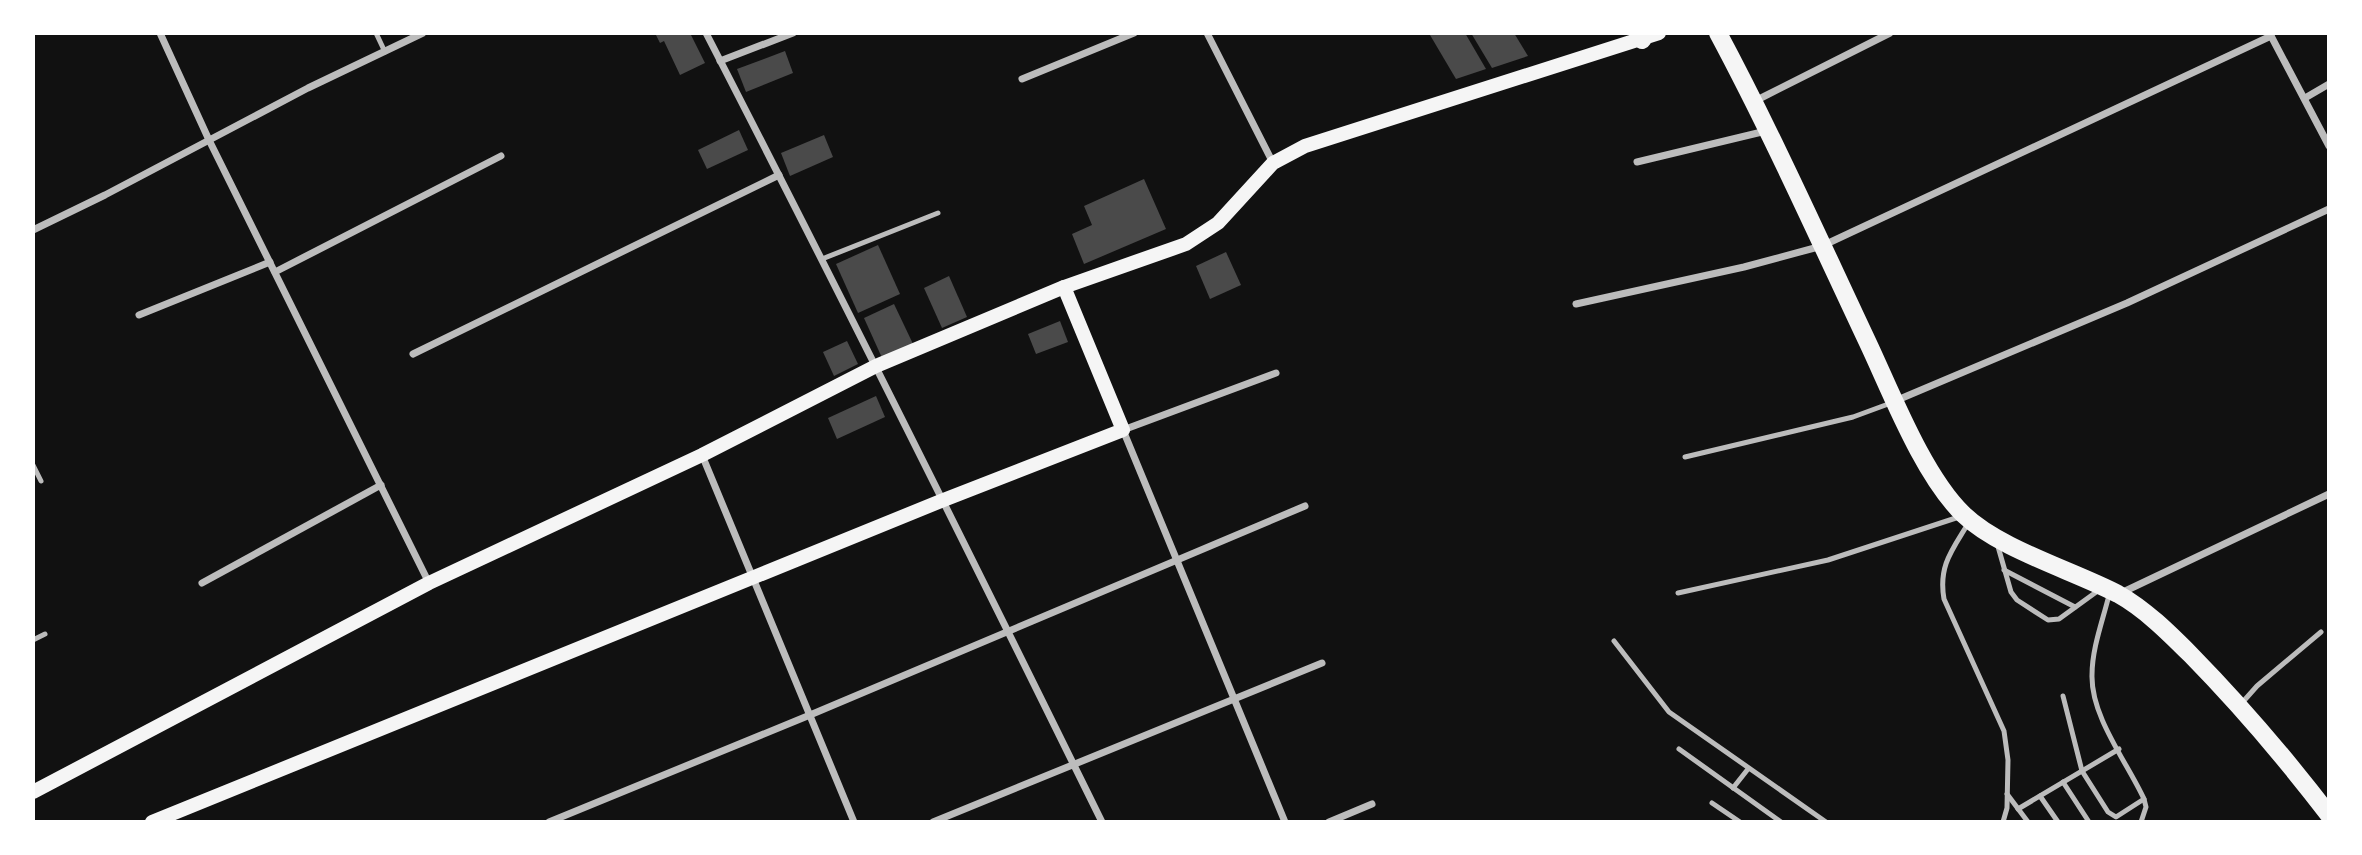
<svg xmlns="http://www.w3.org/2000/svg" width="2362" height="855" font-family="'PT Sans',sans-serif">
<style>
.building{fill:#4a4a4a}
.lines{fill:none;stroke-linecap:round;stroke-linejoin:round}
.service{stroke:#bcbcbc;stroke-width:5}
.minor{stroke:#bcbcbc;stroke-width:7}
.secondary{stroke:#f5f5f5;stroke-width:14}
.primary{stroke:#f5f5f5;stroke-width:18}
</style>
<rect width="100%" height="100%" fill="#111"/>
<g class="building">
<path d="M 655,33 L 690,33 L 705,63 L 680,75 L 664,41 L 660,43 Z"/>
<path d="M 1432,33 L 1465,33 L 1486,69 L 1456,79 L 1430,35 Z"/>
<path d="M 1471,33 L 1514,33 L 1528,56 L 1492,68 Z"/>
<path d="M 785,51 L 793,73 L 746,92 L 737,69 Z"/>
<path d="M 739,130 L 748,150 L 707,169 L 698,150 Z"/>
<path d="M 824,135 L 833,157 L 790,176 L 781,153 Z"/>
<path d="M 1144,179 L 1166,229 L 1084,264 L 1072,234 L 1092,225 L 1084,206 Z"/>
<path d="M 878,245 L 900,294 L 858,313 L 836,264 Z"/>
<path d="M 1226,252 L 1241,285 L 1210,299 L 1196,266 Z"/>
<path d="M 949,276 L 967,317 L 942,328 L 924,288 Z"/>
<path d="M 894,304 L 914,346 L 883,360 L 864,318 Z"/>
<path d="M 1060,321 L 1068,342 L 1036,354 L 1028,334 Z"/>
<path d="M 847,341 L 858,364 L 834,376 L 823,352 Z"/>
<path d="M 876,396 L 885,417 L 837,439 L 828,418 Z"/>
</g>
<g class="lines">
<g class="service">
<path d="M 376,33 L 385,52"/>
<path d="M 822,259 L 938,213"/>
<path d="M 1685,457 L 1853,417 L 1891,403"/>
<path d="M 33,465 L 41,481"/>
<path d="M 1969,522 C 1953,549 1938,565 1944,599 L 2004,731 L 2008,760 L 2007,808 L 2003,822"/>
<path d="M 1997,543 L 2011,592 L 2017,600 L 2048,620 L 2059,619 L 2099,590"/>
<path d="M 2004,570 L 2075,607"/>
<path d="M 1678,593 L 1828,560 L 1962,516"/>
<path d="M 2109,595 C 2103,620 2092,648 2092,675 C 2091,717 2127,762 2144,799 L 2146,807 L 2141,822"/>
<path d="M 33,640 L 45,634"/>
<path d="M 1614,641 L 1669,712 L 1826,822"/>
<path d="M 2063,696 L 2082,771 L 2108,812 L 2116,817 L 2144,799"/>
<path d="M 2241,704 L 2257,686 L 2321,632"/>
<path d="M 1679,749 L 1781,822"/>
<path d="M 2063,782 L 2089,822"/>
<path d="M 1733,788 L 1748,769"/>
<path d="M 2007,794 L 2028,822"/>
<path d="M 2040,796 L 2058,822"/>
<path d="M 1712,803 L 1740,822"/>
<path d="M 2018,809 L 2119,749"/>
</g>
<g class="minor">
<path d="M 160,33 L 209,140 L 429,583"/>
<path d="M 706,33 C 841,295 972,558 1102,822"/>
<path d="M 1207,33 L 1273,163"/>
<path d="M 2270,34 L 2329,146"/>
<path d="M 720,61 L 793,33"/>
<path d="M 1022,79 L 1134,33"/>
<path d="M 2305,98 L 2329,84"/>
<path d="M 1755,101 L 1890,33"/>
<path d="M 1637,162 L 1766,131"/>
<path d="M 33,230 L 105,195 L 308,88 L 423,33"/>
<path d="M 275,272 L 501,156"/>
<path d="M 1576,304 L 1744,267 L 1822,246 L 2271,36"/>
<path d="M 139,315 L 270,262"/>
<path d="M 413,354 L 779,175"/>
<path d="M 1276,373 L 1123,430 L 1285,822"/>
<path d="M 1895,401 L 2127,303 L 2329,209"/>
<path d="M 702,455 L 854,822"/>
<path d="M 202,583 L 381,485"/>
<path d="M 2121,593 L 2329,494"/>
<path d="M 549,822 L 810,715 L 1305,506"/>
<path d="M 933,822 L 1322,663"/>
<path d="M 1329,822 L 1372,804"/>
</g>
<g class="secondary">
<path d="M 33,792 L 429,583 L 702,455 L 876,366 L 1064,287 L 1186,244 L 1218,223 L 1273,163 L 1305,146 L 1659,33"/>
<path d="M 152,822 L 941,501 L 1123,430 L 1064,287"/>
</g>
<g class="primary">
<path d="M 1718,33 C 1772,134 1819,239 1868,343 C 1892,394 1923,475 1963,514 C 1999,549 2072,570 2118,594 C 2145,609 2169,633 2191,655 C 2240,705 2286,759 2329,815"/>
<path d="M 1642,40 L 1646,33"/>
</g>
</g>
<rect width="2362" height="855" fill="none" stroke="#ffffff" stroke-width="70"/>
</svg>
